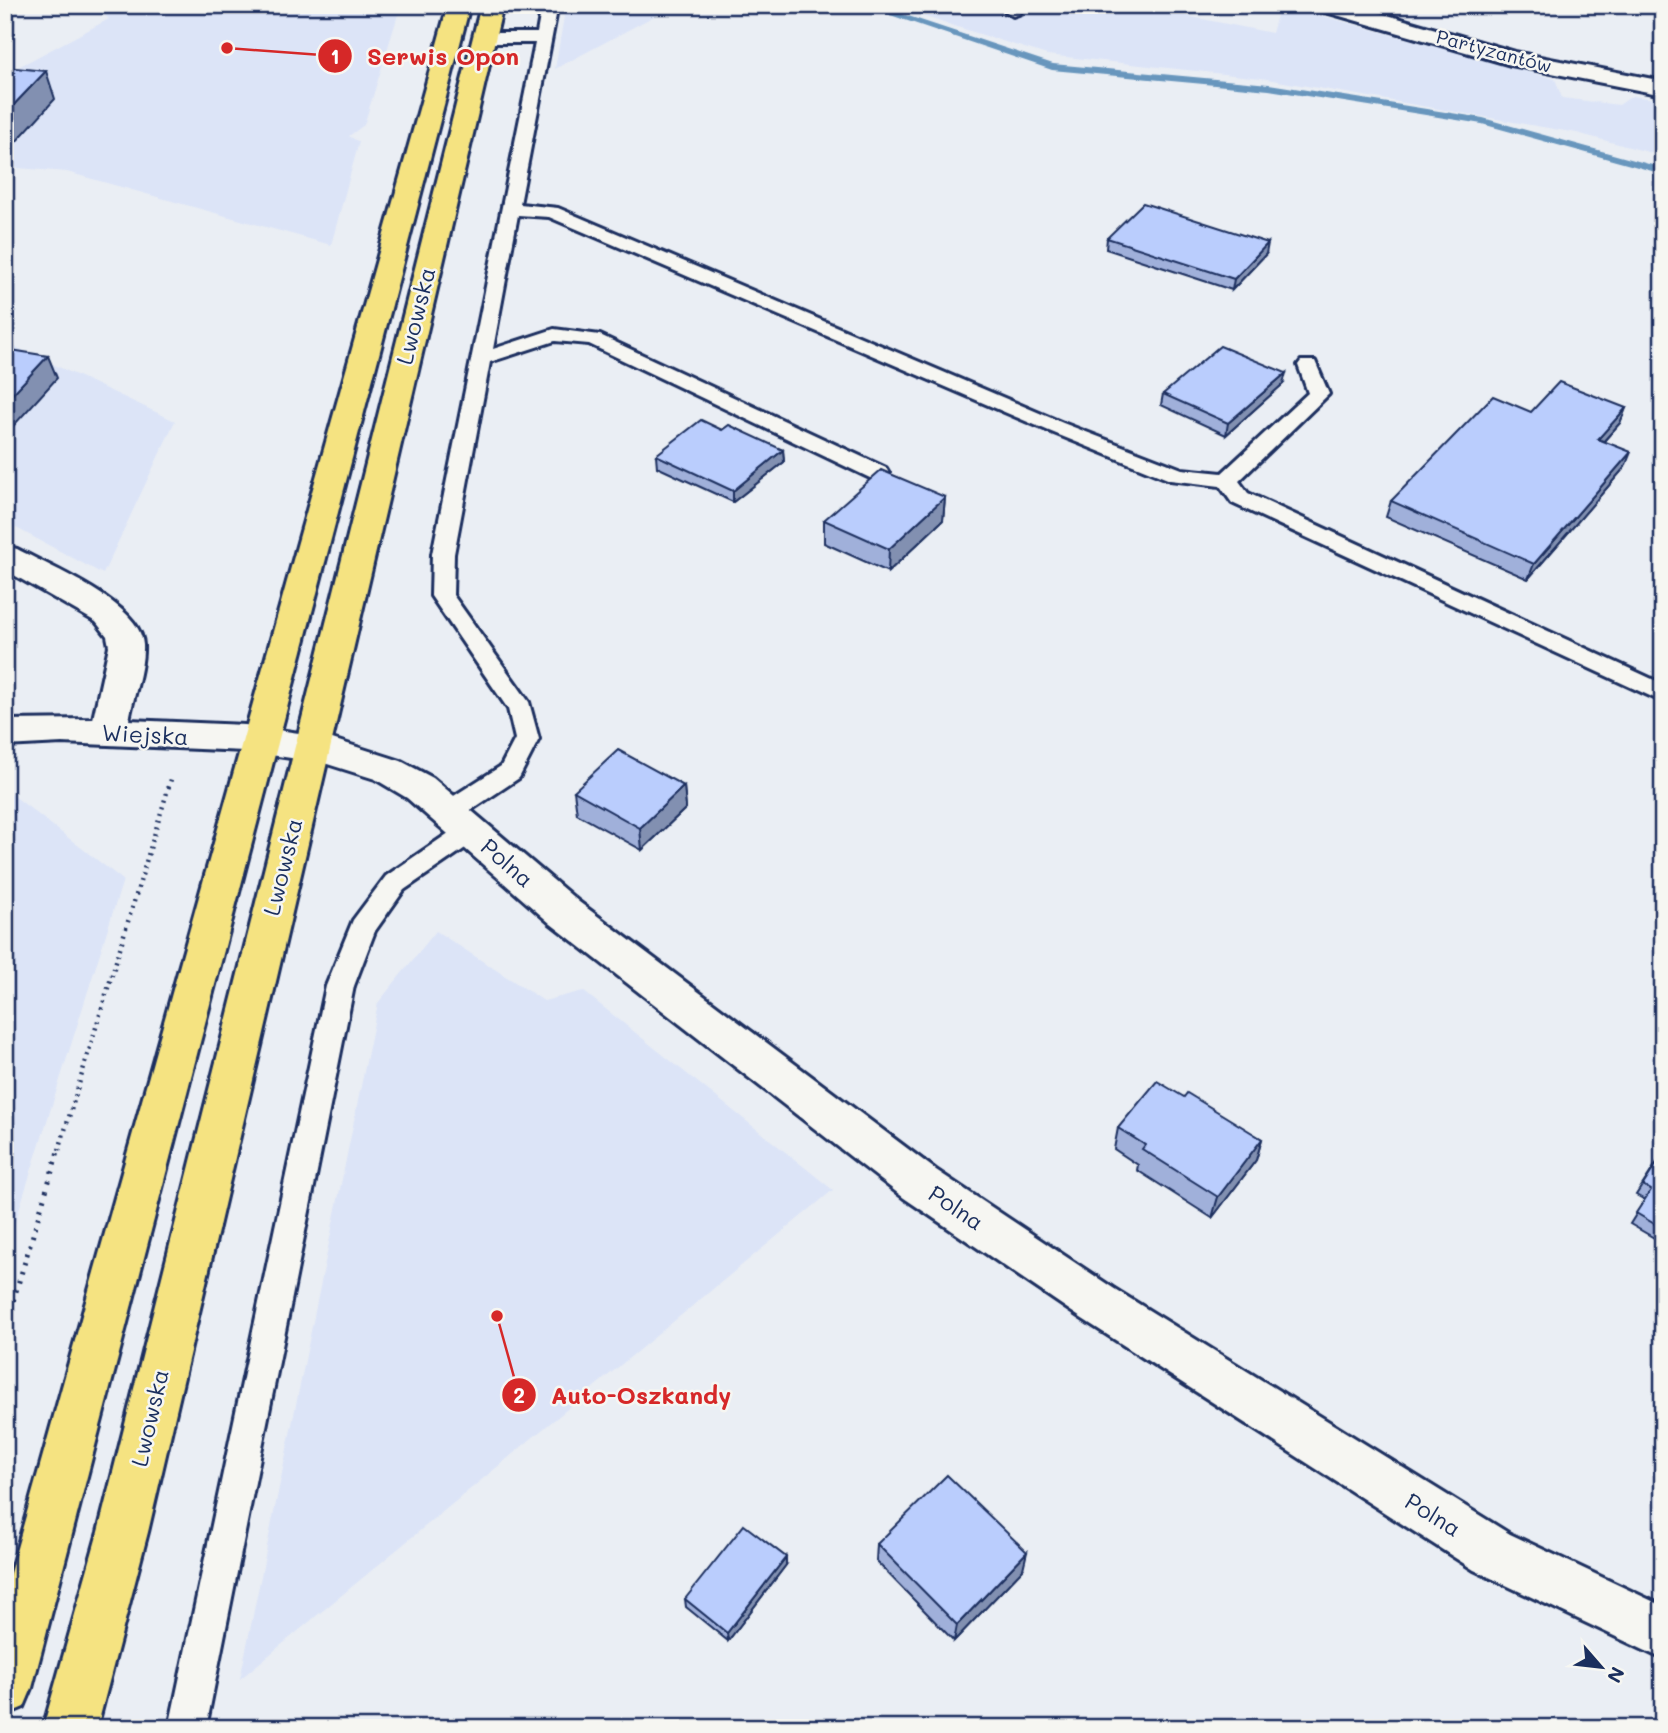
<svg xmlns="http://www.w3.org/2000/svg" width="1668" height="1733" font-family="Mali,sans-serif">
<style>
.built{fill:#dce4f7}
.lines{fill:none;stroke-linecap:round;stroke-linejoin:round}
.stream{fill:#6896bd;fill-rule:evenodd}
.lane-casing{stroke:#1b2f5e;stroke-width:6}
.street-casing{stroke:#1b2f5e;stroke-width:6}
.primary-casing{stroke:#1b2f5e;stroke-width:6}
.path-far1{stroke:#1b2f5e;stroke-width:4.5;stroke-dasharray:2 5;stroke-linecap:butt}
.path{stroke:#1b2f5e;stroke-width:5;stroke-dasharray:2.5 7;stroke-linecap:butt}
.lane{fill:#f6f6f2;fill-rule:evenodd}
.street{fill:#f6f6f2;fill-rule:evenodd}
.primary{fill:#f5e381;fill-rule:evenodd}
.wall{fill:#a0b0da;stroke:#1b2f5e;stroke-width:2}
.shaded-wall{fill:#8290b1;stroke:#1b2f5e;stroke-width:2}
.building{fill:#bacdfd;stroke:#1b2f5e;stroke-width:2}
.labels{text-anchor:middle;stroke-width:5;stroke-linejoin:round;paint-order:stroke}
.far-street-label{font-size:19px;fill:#1b2f5e;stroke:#f6f6f2}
.street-label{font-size:23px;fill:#1b2f5e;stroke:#f6f6f2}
.leader{fill:none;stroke:#d62828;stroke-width:2.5}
.callout-dot{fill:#d62828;stroke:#f6f6f2;stroke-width:2.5}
.mark-label{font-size:21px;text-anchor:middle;font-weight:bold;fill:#fff}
.callout-label{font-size:24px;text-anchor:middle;font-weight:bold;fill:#d62828;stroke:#f6f6f2;stroke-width:5;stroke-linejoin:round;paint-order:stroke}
</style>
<rect width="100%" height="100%" fill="#eaeef4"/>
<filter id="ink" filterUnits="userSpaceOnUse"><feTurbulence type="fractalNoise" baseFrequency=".0143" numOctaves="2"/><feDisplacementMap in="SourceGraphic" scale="14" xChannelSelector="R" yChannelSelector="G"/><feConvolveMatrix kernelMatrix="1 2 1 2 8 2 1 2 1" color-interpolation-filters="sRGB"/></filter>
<g filter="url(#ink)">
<g class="built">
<path d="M 106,5 L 401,5 L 364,125 L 349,136 L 359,142 L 331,245 L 67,172 L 5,167 L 5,74 L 109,19 L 99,9 Z"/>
<path d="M 566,5 L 675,5 L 555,69 Z"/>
<path d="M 887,5 L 1132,5 L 1272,33 L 1280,5 L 1282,5 L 1555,79 L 1562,98 L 1619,105 L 1632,96 L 1663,100 L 1663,156 L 1577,133 L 1261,78 L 1047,55 Z"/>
<path d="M 5,342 L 175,421 L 103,574 L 5,522 Z"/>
<path d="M 5,789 L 123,880 L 5,1254 Z"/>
<path d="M 436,931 L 544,1001 L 583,991 L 833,1190 L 240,1679 L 378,1003 Z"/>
</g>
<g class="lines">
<path class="stream" d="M 861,5 L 875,5 L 1053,64 L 1269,84 L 1483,118 L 1663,168 L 1663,174 L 1482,124 L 1269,90 L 1052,70 Z"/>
<defs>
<g id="lane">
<path d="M 542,5 L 558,5 L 520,204 L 558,208 L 1063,423 L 1182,469 L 1222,473 L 1308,393 L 1298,365 L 1301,361 L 1315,361 L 1329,394 L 1239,481 L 1248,493 L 1663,684 L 1663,702 L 1232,503 L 1220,486 L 1170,480 L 1049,431 L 549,217 L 518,215 L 493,349 L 554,329 L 600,335 L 886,468 L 889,473 L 886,478 L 870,478 L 589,344 L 555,341 L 490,362 L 454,554 L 453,595 L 529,702 L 539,739 L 519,778 L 456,820 L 447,822 L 438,820 L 434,813 L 438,806 L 501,766 L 515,739 L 508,709 L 431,596 L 432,554 L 535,43 L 484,43 L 476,38 L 484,33 L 537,33 Z"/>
<path d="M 1010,5 L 1026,5 L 1019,14 L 1013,16 L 1005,11 Z"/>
<path d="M 471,821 L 480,824 L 484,831 L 480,838 L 404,890 L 375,931 L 354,986 L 206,1728 L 169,1728 L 326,986 L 353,920 L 386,876 L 462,824 Z"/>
</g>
<g id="street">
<path d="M 1316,5 L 1353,5 L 1515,52 L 1663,81 L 1663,95 L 1511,65 L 1319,10 Z"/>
<path d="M 5,546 L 17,549 C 49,566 142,604 143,645 C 144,669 133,697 129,720 L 245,725 L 326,737 L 401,761 L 433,778 L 579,902 L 936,1170 L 1113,1288 L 1510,1534 L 1663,1606 L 1663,1659 L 1474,1570 L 1081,1318 L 904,1198 L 551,924 L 407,798 L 375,779 L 324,763 L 245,751 L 62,743 L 5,746 L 5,720 L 93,719 L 109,646 L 107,636 L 96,622 L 5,570 Z"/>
</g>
<g id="primary">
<path d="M 448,5 L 470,5 L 32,1688 L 24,1707 L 5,1715 L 5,1591 Z"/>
<path d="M 481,5 L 503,5 L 148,1532 L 97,1728 L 43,1728 L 98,1532 Z"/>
</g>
</defs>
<use href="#lane" class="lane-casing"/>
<use href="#street" class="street-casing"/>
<use href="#primary" class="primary-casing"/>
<path class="path-far1" d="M 59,1150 L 172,776"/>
<path class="path" d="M 5,1328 L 59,1148"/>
<use href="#lane" class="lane"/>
<use href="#street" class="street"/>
<use href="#primary" class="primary"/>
</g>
<g class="wall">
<path d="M 1107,238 L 1266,254 L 1232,290 L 1106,249 Z"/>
<path d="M 1283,384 L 1226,435 L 1161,405 L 1163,394 Z"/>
<path d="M 1626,408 L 1620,423 L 1604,441 L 1625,467 L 1528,579 L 1386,517 L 1391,501 L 1531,412 Z"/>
<path d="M 722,430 L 783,450 L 784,462 L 733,502 L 657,467 L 656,455 Z"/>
<path d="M 945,497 L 943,520 L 888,572 L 824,543 L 824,520 Z"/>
<path d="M 684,786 L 686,808 L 642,850 L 577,814 L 574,791 Z"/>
<path d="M 1663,949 L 1663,959 L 1659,957 Z"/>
<path d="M 1184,1097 L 1262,1139 L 1256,1160 L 1212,1218 L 1137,1170 L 1138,1165 L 1114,1149 L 1118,1128 Z"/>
<path d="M 1663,1153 L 1663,1243 L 1630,1224 L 1645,1200 L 1636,1195 Z"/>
<path d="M 877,1544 L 1023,1569 L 954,1641 L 876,1561 Z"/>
<path d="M 786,1565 L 728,1641 L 686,1607 L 685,1599 Z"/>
</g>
<g class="shaded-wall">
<path d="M 46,71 L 55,99 L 5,154 L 5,114 Z"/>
<path d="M 1268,243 L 1266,254 L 1232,290 L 1234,279 Z"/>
<path d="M 48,356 L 57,378 L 5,435 L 5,402 Z"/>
<path d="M 1286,373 L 1283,384 L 1226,435 L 1228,423 Z"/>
<path d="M 1626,408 L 1620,423 L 1592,454 L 1598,439 Z"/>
<path d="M 783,450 L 784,462 L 733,502 L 733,491 Z"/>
<path d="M 1631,452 L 1625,467 L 1528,579 L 1534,564 Z"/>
<path d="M 945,497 L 943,520 L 888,572 L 889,549 Z"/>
<path d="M 684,786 L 686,808 L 642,850 L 640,828 Z"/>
<path d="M 1262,1139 L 1256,1160 L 1212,1218 L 1218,1197 Z"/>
<path d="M 1027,1552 L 1023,1569 L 954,1641 L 957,1625 Z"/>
<path d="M 786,1557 L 786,1565 L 728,1641 L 727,1633 Z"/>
</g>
<g class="building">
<path d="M 5,67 L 46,71 L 5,114 Z"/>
<path d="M 1143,203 L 1268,243 L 1234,279 L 1107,238 Z"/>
<path d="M 1220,346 L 1286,373 L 1228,423 L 1163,394 Z"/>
<path d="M 5,349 L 48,356 L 5,402 Z"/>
<path d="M 1559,382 L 1626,408 L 1598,439 L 1631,452 L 1534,564 L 1391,501 L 1493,396 L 1531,412 Z"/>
<path d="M 701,420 L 722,430 L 729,425 L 783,450 L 733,491 L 656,455 Z"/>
<path d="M 881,470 L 945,497 L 889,549 L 824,520 Z"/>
<path d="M 618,750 L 684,786 L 640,828 L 574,791 Z"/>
<path d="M 1157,1081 L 1184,1097 L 1187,1093 L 1262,1139 L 1218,1197 L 1142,1149 L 1145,1145 L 1118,1128 Z"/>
<path d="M 1663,1154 L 1663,1229 L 1636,1213 L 1651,1190 L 1643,1185 Z"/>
<path d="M 947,1475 L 1027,1552 L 957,1625 L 877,1544 Z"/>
<path d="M 744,1525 L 786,1557 L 727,1633 L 685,1599 Z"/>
</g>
</g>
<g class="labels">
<g class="far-street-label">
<text transform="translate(1494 51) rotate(15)" y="7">Partyzantów</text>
</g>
<g class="street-label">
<text transform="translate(416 316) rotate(-76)" y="8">Lwowska</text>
<text transform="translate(145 735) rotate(3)" y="8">Wiejska</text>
<text transform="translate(507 863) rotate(41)" y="8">Polna</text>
<text transform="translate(283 867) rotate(-76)" y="8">Lwowska</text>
<text transform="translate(956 1208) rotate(34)" y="8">Polna</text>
<text transform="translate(150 1418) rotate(-77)" y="8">Lwowska</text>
<text transform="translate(1433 1515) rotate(32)" y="8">Polna</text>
</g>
</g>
<path class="leader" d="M227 48L335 56M497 1316L519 1395"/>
<g class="callout-dot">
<circle cx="227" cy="48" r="7"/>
<circle cx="497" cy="1316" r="7"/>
<circle cx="335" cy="56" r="18"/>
<circle cx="519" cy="1395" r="18"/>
</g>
<g class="mark-label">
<text x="335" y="64">1</text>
<text x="519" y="1403">2</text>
</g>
<g class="callout-label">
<text x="443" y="65">Serwis Opon</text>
<text x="641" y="1404">Auto-Oszkandy</text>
</g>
<rect width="1668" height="1733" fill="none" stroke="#f6f6f2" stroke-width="28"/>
<rect x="14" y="14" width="1640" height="1705" fill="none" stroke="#1b2f5e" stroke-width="2.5" filter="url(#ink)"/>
<g transform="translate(1601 1667) rotate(118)" stroke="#f6f6f2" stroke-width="5" paint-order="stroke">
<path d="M0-5L12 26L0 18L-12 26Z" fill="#1b2f5e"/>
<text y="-10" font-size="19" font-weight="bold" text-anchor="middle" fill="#1b2f5e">N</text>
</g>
</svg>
